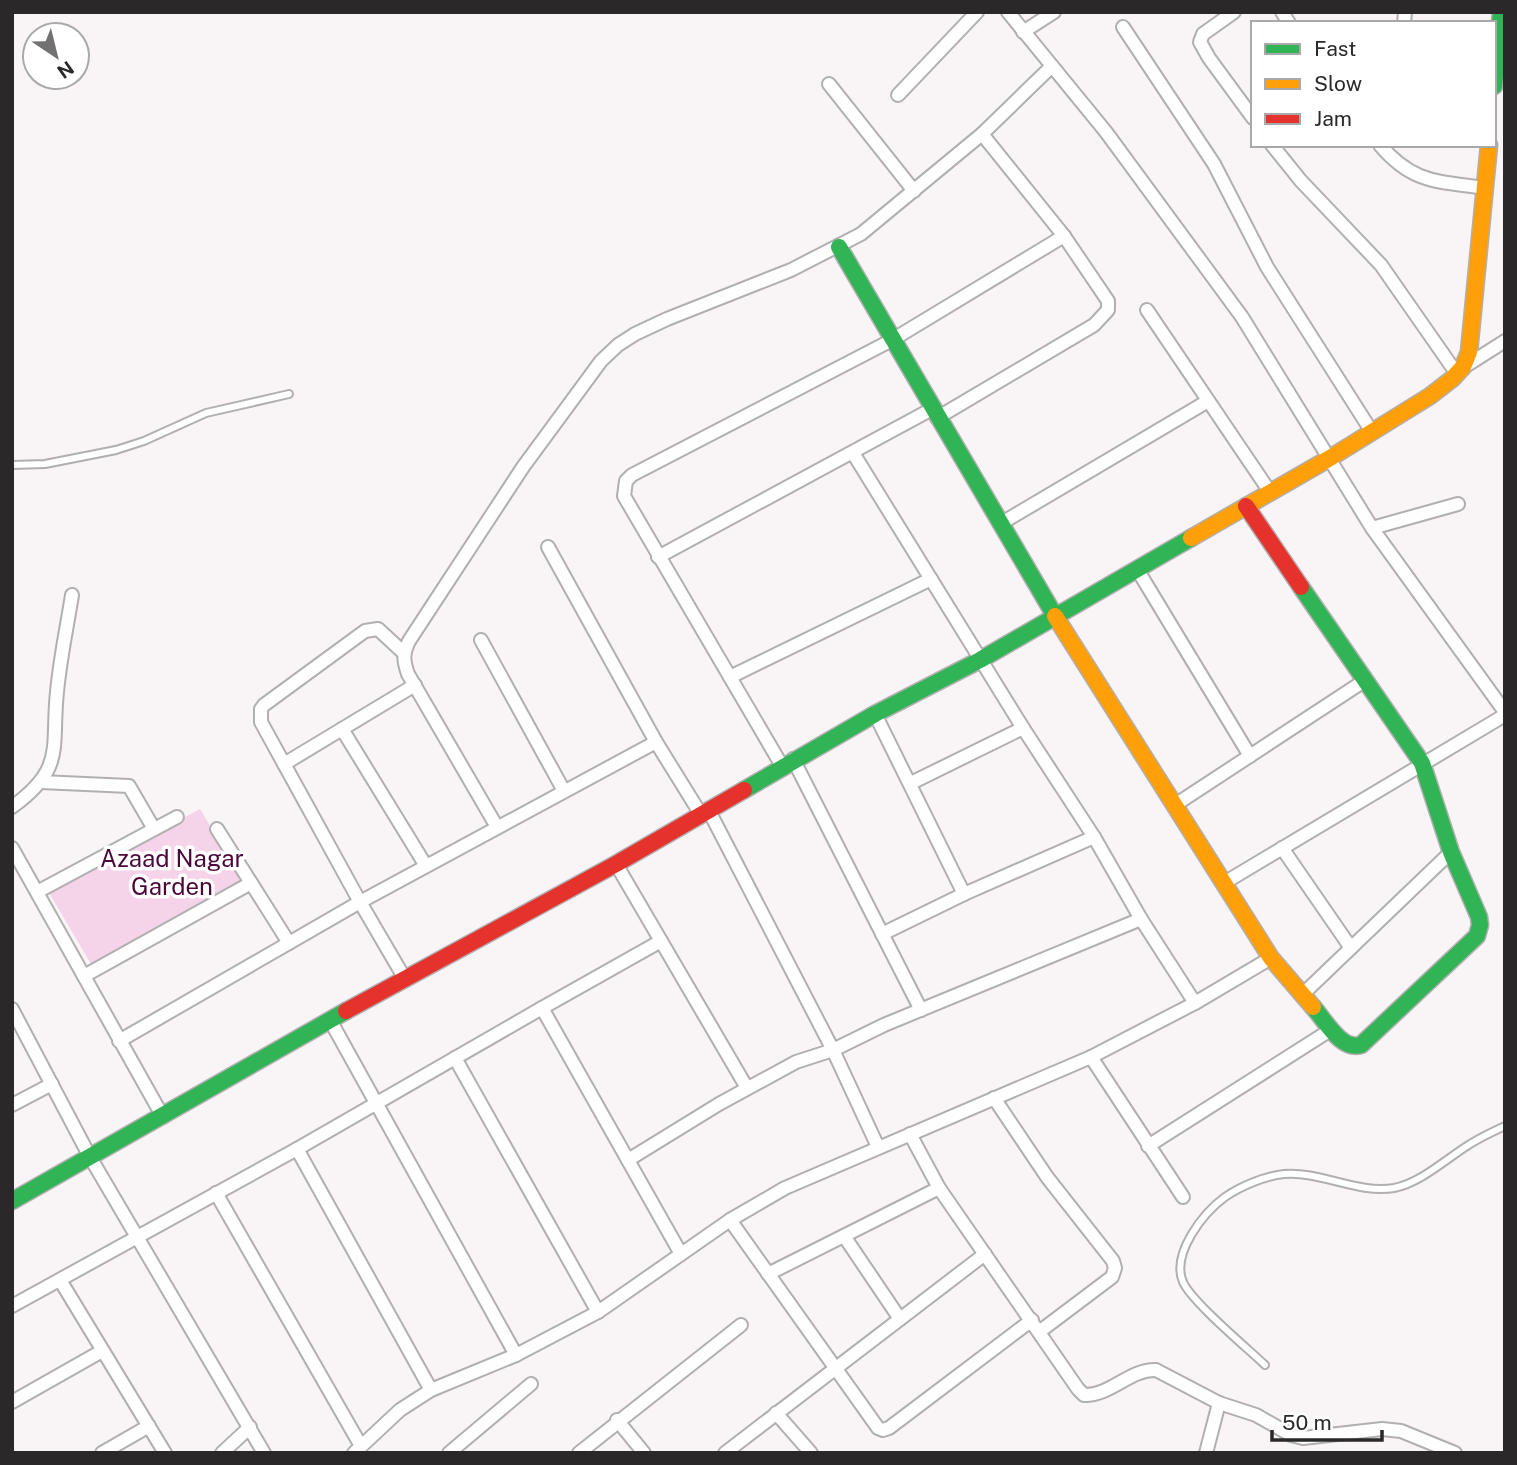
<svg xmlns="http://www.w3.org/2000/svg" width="1517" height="1465" font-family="'Public Sans',sans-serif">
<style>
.green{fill:#f5d3e8}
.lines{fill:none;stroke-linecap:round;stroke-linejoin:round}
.lane-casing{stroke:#b1afb0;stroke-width:10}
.street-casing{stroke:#b1afb0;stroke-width:16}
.fast-casing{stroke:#b1afb0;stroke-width:19}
.slow-casing{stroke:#b1afb0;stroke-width:19}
.jam-casing{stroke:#b1afb0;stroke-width:19}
.lane{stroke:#fefefe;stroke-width:6}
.street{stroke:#fefefe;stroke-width:12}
.fast{stroke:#30b455;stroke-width:16}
.slow{stroke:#ff9f0a;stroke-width:16}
.jam{stroke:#e5322d;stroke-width:16}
.labels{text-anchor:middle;stroke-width:7;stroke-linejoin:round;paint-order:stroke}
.park-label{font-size:24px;fill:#4b0739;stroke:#fff}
</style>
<rect width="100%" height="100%" fill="#f9f5f7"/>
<path class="green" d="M 200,809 L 244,883 L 91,964 L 48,891 Z"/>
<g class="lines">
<defs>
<g id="lane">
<path d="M 12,465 L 45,464 L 116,450 L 144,441 L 206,413 L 289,394"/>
<path d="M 1265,1365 C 1246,1347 1192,1302 1183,1282 C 1171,1254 1203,1213 1225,1197 C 1241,1186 1265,1176 1284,1174 C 1321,1171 1357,1194 1394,1188 C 1420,1183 1445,1160 1467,1146 C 1479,1138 1492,1132 1505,1126"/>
</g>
<g id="street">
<path d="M 1008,12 L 1106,132 L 1242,317 L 1372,528 L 1505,712"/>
<path d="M 1234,12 L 1203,34 L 1200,42 L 1209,58 L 1253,118"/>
<path d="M 1282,12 L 1289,23"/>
<path d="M 1404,23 L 1405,12"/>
<path d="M 1123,27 L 1214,164 L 1267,267 L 1372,432"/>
<path d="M 1023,32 L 1054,12"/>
<path d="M 829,84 L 914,191"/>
<path d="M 898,95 L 977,12"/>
<path d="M 1272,145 L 1301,181 L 1381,265 L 1457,374"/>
<path d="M 1380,145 C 1413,184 1438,181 1485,188"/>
<path d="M 1147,310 L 1270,492"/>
<path d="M 1464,367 L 1505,341"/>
<path d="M 937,418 L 1094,325 L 1108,310 L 1108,301 L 1064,236 L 982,134"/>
<path d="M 853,453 L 1023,728 L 1094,837 L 1141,919 L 1195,1003"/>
<path d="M 1000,524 L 1208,401"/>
<path d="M 1372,528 L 1458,504"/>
<path d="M 548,547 L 656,742"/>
<path d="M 658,557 L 932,409"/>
<path d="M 1137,569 L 1250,756"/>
<path d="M 481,640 L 564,791"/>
<path d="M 404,653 L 378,629 L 365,631 L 264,705 L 261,709 L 261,722 L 360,902 L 405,979"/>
<path d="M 730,677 L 931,579"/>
<path d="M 875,714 L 964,894"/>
<path d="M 342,729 L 426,866"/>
<path d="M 793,759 L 921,1010"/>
<path d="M 284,764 L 415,685"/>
<path d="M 782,766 L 624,496 L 626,481 L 632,475 L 892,340 L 1064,236"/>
<path d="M 41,782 L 129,786 L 154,829"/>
<path d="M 911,783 L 1023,728"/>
<path d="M 1175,805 L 1364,681"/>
<path d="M 12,807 C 66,768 51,748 57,692 C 60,659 67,627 72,595"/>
<path d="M 708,809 L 833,1050 L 878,1147"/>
<path d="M 497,827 L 408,674 C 403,660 403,654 409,641 L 523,467 L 601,361 L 618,345 L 635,334 L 667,319 L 791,270 L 861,234 L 982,134 L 1052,66"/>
<path d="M 217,829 L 289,943"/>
<path d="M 12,848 L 163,1117"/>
<path d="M 1282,848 L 1351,948"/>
<path d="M 616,864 L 747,1088"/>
<path d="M 1224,883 L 1505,715"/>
<path d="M 37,892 L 177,817"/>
<path d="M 882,934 L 964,894 L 1094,837"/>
<path d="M 84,976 L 251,883"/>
<path d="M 1303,994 L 1451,852"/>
<path d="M 542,1008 L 661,941"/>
<path d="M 12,1009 L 90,1157 L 264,1453"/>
<path d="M 330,1020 L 516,1355"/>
<path d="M 119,1041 L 360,902 L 656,742 L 700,813"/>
<path d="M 1091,1057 L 1183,1197"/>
<path d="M 455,1058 L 598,1312"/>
<path d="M 994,1098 L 1047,1177 L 1113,1261 L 1115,1268 L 1112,1277 L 1039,1332"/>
<path d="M 12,1105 L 52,1084"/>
<path d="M 910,1134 L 939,1188 L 1078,1389 L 1084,1395 C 1110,1396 1130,1369 1156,1370 L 1219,1403 L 1256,1415 L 1291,1435 L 1303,1438 L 1382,1429 L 1401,1431 L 1455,1453"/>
<path d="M 1148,1146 L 1332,1029"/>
<path d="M 297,1149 L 431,1390"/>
<path d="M 628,1160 L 719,1104 L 796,1062 L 833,1050 L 884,1025 L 1141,919"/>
<path d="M 216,1193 L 361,1446"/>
<path d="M 730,1220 L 878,1428 L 883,1430 L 889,1428 L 1032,1320"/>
<path d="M 844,1236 L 900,1319"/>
<path d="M 768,1274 L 939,1188"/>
<path d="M 60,1280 L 165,1453"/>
<path d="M 12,1306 L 297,1149 L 542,1008 L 681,1254"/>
<path d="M 12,1402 L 102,1351"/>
<path d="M 776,1413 L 811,1453"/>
<path d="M 617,1420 L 644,1453"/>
<path d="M 102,1453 L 149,1426"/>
<path d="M 222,1453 L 250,1427"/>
<path d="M 354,1453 L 400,1410 L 431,1390 L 516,1355 L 598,1312 L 730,1220 L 785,1188 L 1091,1057 L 1195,1003 L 1271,958"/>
<path d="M 449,1453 L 531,1384"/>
<path d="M 579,1453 L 741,1325"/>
<path d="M 725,1453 L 985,1254"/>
<path d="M 1206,1453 L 1219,1403"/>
</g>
<g id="fast">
<path d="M 1494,86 L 1501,12"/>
<path d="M 839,247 L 1055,616"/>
<path d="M 1301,587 L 1422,763 L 1451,852 L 1479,917 L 1480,925 L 1477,936 L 1361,1045 C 1341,1051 1325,1020 1313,1007"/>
<path d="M 744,790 L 875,714 L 980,660 L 1191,538"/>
<path d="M 12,1201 L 346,1011"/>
</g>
<g id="slow">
<path d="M 1191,538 L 1330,458 L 1430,396 L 1452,379 L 1463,367 L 1469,352 L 1489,145"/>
<path d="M 1055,616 L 1271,958 L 1313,1007"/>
</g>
<g id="jam">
<path d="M 1246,506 L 1301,587"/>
<path d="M 346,1011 L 616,864 L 744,790"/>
</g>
</defs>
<use href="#lane" class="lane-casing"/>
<use href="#street" class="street-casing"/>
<use href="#fast" class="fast-casing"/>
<use href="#slow" class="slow-casing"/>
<use href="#jam" class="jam-casing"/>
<use href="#lane" class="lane"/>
<use href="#street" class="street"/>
<use href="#fast" class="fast"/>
<use href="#slow" class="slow"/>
<use href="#jam" class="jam"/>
</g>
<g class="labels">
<g class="park-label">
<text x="172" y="867">Azaad Nagar<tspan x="172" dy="28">Garden</tspan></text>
</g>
</g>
<rect width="1517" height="1465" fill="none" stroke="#2a2829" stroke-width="28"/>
<rect x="1251" y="21" width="245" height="126" fill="#ffffff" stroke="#aaa9a9" stroke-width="2"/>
<rect x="1265" y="44" width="35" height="10" fill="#30b455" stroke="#aaa9a9" stroke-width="2"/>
<text x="1314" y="56" font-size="21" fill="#2a2829">Fast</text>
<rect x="1265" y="79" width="35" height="10" fill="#ff9f0a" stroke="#aaa9a9" stroke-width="2"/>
<text x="1314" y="91" font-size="21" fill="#2a2829">Slow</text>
<rect x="1265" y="114" width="35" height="10" fill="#e5322d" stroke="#aaa9a9" stroke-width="2"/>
<text x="1314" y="126" font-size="21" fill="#2a2829">Jam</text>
<g transform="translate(56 56) rotate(145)"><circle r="33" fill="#ffffff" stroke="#aaa9a9" stroke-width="2"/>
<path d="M0-5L12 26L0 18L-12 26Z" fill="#727071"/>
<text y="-10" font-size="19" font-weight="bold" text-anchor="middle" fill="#2a2829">N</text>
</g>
<path d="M1272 1430v10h110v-10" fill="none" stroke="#2a2829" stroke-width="3.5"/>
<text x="1282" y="1430" font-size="21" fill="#2a2829" stroke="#ffffff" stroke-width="5" paint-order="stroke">50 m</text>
</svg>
